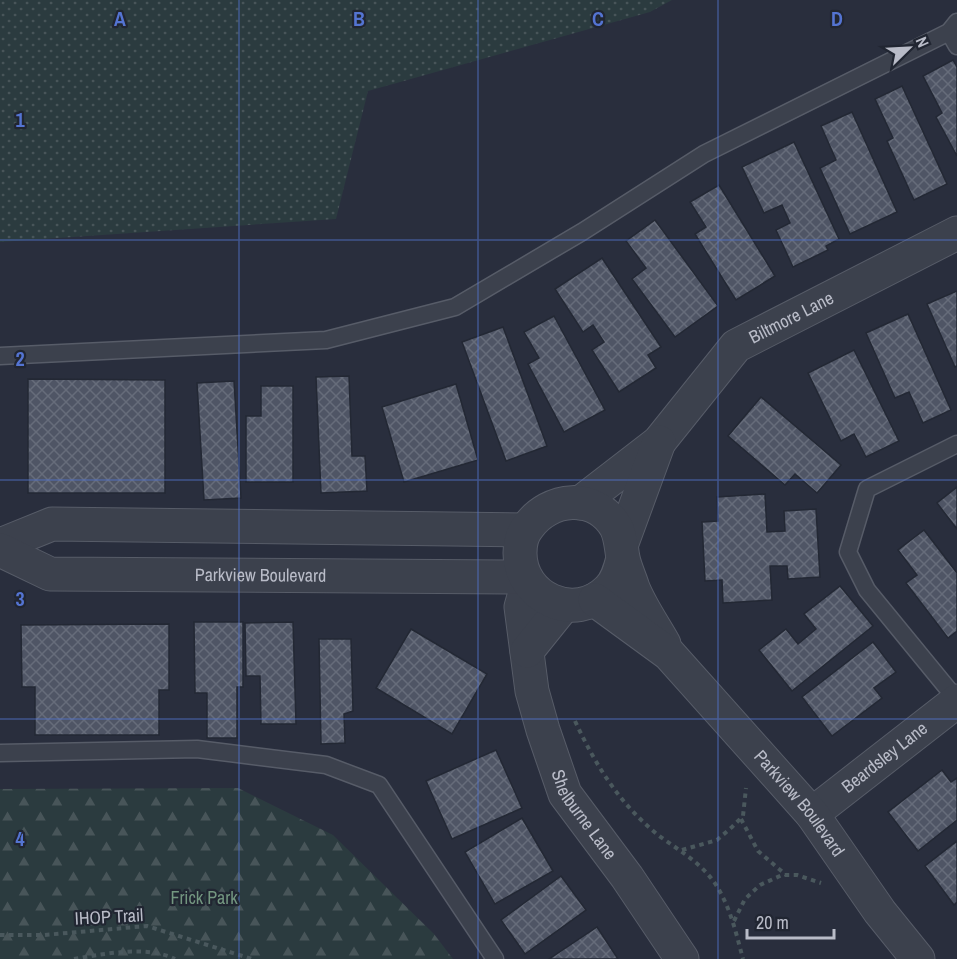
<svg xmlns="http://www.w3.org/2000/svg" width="957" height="959" font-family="'Archivo Narrow',sans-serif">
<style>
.grass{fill:url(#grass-dots)}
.forest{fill:url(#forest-firs)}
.building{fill:url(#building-cross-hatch);stroke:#232834;stroke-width:1.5}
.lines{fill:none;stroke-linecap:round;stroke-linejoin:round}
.service-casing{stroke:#575c68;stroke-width:19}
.minor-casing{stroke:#575c68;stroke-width:35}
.tertiary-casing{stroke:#575c68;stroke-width:35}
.path{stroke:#4a585d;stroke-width:4;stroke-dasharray:4.5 4.5;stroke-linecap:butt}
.service{stroke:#3c414d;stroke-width:16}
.minor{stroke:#3c414d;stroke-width:33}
.tertiary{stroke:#3c414d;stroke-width:33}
.grid{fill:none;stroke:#5474d2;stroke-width:1.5;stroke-opacity:0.55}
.labels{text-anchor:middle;stroke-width:4.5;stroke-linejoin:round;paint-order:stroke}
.street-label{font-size:18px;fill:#b9bcc8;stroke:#212632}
.park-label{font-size:18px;fill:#739680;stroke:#212632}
.grid-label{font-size:20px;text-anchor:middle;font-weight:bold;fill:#5474d2;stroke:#212632;stroke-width:4.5;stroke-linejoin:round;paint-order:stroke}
</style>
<defs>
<pattern id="grass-dots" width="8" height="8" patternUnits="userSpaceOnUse" patternTransform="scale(1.5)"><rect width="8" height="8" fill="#2b3b3f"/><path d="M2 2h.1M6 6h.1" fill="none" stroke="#485559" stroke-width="1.8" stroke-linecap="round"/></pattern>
<pattern id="forest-firs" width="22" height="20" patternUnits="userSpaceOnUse" patternTransform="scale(1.5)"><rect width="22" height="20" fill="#2b3b3f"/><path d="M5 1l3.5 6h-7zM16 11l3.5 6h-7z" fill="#485559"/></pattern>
<pattern id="building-cross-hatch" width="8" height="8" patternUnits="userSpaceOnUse" patternTransform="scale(1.5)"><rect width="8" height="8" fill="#4f5565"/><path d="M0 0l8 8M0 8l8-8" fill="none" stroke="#666c7a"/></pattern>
</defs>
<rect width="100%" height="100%" fill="#292e3d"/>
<path class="grass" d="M 0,0 L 672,0 L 650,12 L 368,91 L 336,219 L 0,242 Z"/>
<path class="forest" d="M 238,788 L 333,835 L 434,934 L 453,959 L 0,959 L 0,789 Z"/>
<g class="building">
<path d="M 953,60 L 957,67 L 957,156 L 936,117 L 942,113 L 923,76 Z"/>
<path d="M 902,86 L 947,184 L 914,200 L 887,141 L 893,138 L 875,99 Z"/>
<path d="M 852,112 L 897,212 L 850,234 L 820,168 L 836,160 L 821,126 Z"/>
<path d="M 794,142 L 839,239 L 826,246 L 828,250 L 793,267 L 776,230 L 790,223 L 782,205 L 764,213 L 742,167 Z"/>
<path d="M 719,185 L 775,276 L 736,300 L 695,234 L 706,227 L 690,202 Z"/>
<path d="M 655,220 L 718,306 L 675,337 L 632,279 L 646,268 L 626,241 Z"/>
<path d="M 602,258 L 661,347 L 648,355 L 656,368 L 619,392 L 592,350 L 604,342 L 593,325 L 583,332 L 555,289 Z"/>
<path d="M 957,291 L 957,366 L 955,367 L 927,304 Z"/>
<path d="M 908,314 L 951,410 L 923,423 L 909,392 L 895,398 L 866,333 Z"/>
<path d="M 554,316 L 605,410 L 564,432 L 528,364 L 539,358 L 524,332 Z"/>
<path d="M 503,327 L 547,446 L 506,461 L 462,342 Z"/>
<path d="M 854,350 L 899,441 L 866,457 L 854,434 L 841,441 L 808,373 Z"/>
<path d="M 349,376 L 352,456 L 365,456 L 367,491 L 321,493 L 316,377 Z"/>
<path d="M 28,379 L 165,380 L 165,493 L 28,493 Z"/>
<path d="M 234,381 L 241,498 L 204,500 L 197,383 Z"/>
<path d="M 456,384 L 478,460 L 404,482 L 382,407 Z"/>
<path d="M 261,386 L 293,386 L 293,482 L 246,482 L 246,416 L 261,416 Z"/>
<path d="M 761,397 L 841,465 L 817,493 L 795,474 L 785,485 L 728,436 Z"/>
<path d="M 957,487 L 957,529 L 937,503 Z"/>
<path d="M 765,494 L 767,532 L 785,531 L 784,511 L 816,509 L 820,577 L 788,579 L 787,566 L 770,566 L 772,600 L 723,603 L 722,580 L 705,581 L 702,522 L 718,521 L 717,497 Z"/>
<path d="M 924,530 L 957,573 L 957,631 L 948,638 L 906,583 L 917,575 L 898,550 Z"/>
<path d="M 840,586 L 873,626 L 792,691 L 759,650 L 786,629 L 798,644 L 816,629 L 804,614 Z"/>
<path d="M 194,622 L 243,622 L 243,687 L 237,687 L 237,738 L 207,738 L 207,693 L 195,693 Z"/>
<path d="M 293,622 L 296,724 L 261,724 L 260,676 L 246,676 L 245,623 Z"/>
<path d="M 169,624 L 169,690 L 159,690 L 159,735 L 35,735 L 35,687 L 22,687 L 21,625 Z"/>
<path d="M 411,629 L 487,674 L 452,734 L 376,688 Z"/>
<path d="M 319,639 L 351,639 L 353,711 L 344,714 L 345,743 L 321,744 Z"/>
<path d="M 873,642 L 896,672 L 874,688 L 882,698 L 832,736 L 802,697 Z"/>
<path d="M 496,750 L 522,808 L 452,839 L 426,781 Z"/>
<path d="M 942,770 L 951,782 L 957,778 L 957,820 L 918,851 L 888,812 Z"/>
<path d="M 522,818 L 553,871 L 495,904 L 465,852 Z"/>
<path d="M 957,841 L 957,902 L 954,905 L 925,866 Z"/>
<path d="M 561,876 L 586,910 L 525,954 L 501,920 Z"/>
<path d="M 597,927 L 618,959 L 549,959 Z"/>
</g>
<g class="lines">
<defs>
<g id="service">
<path d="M 949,32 L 957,46"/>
<path d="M 0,356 L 326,340 L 455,307 L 582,232 L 704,154 L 949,32 L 957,22"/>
<path d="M 957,444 L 867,489 L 848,552 L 867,590 L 957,700"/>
<path d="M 0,753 L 197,749 L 326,765 L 379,785 L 495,959"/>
</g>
<g id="minor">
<path id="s1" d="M 580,503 L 659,442 L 736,346 L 957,233"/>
<path d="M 622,543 L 659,442"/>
<path id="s2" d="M 528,582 L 521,607 L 532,691 L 543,730 L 565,794 L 627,877 L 682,959"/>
<path d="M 527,651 L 564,605"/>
<path id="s3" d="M 812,814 L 957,701"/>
</g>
<g id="tertiary">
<path d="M 0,545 L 52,524 L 525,530"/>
<path id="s4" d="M 0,550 L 50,574 L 525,577"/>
<path d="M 623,558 C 620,570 617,582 608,590 C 575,623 520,598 520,553 C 520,544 522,534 528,527 C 549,497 595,492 616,527 C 621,537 621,547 623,558 C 625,568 630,578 633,588 C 641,608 654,626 664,644"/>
<path id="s5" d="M 595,600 L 669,654 L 812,814 L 880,912 L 918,959"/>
</g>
</defs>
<use href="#service" class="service-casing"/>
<use href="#minor" class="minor-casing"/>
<use href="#tertiary" class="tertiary-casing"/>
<g class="path">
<path d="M 575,721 C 596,766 619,803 658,835 C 678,850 699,861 714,882 C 730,905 736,933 743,959"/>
<path d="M 741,819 L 758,851 L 786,875"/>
<path d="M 682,850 L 717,840 L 732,827 L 743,816 L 746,788"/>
<path d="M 734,921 L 745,899 L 760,885 L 782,875 L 797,875 L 821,883"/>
<path d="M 0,935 L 44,935 L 147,926 L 252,959"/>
<path d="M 74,959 C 103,954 147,945 175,959"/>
</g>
<use href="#service" class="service"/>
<use href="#minor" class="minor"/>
<use href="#tertiary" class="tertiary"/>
</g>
<path class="grid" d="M 239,0 L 239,959M 478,0 L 478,959M 718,0 L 718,959M 0,240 L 957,240M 0,480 L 957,480M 0,719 L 957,719"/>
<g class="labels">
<g class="street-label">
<text dy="6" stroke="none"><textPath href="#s1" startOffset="285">Biltmore Lane</textPath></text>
<text dy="6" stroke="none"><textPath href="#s4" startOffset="266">Parkview Boulevard</textPath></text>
<text dy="6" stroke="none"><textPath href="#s3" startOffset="92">Beardsley Lane</textPath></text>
<text dy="6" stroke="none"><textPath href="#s5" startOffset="290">Parkview Boulevard</textPath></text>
<text dy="6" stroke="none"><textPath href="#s2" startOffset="246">Shelburne Lane</textPath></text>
<text transform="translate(109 917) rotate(-3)" y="6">IHOP Trail</text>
</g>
<g class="park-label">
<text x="204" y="904">Frick Park</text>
</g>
</g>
<g class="grid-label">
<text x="120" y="26">A</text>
<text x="359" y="26">B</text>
<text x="598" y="26">C</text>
<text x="837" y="26">D</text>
<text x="20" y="127">1</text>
<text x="20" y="366">2</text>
<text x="20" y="606">3</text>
<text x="20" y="846">4</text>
</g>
<g transform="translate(909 48) rotate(66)" stroke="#212632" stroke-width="4.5" paint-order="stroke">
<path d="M0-4.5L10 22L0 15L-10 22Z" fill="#b9bcc8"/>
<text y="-9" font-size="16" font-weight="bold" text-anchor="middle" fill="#b9bcc8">N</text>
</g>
<path d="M747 929v9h87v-9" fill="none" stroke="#b9bcc8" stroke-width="3"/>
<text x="756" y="929" font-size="18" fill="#b9bcc8" stroke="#212632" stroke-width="4.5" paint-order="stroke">20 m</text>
</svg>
